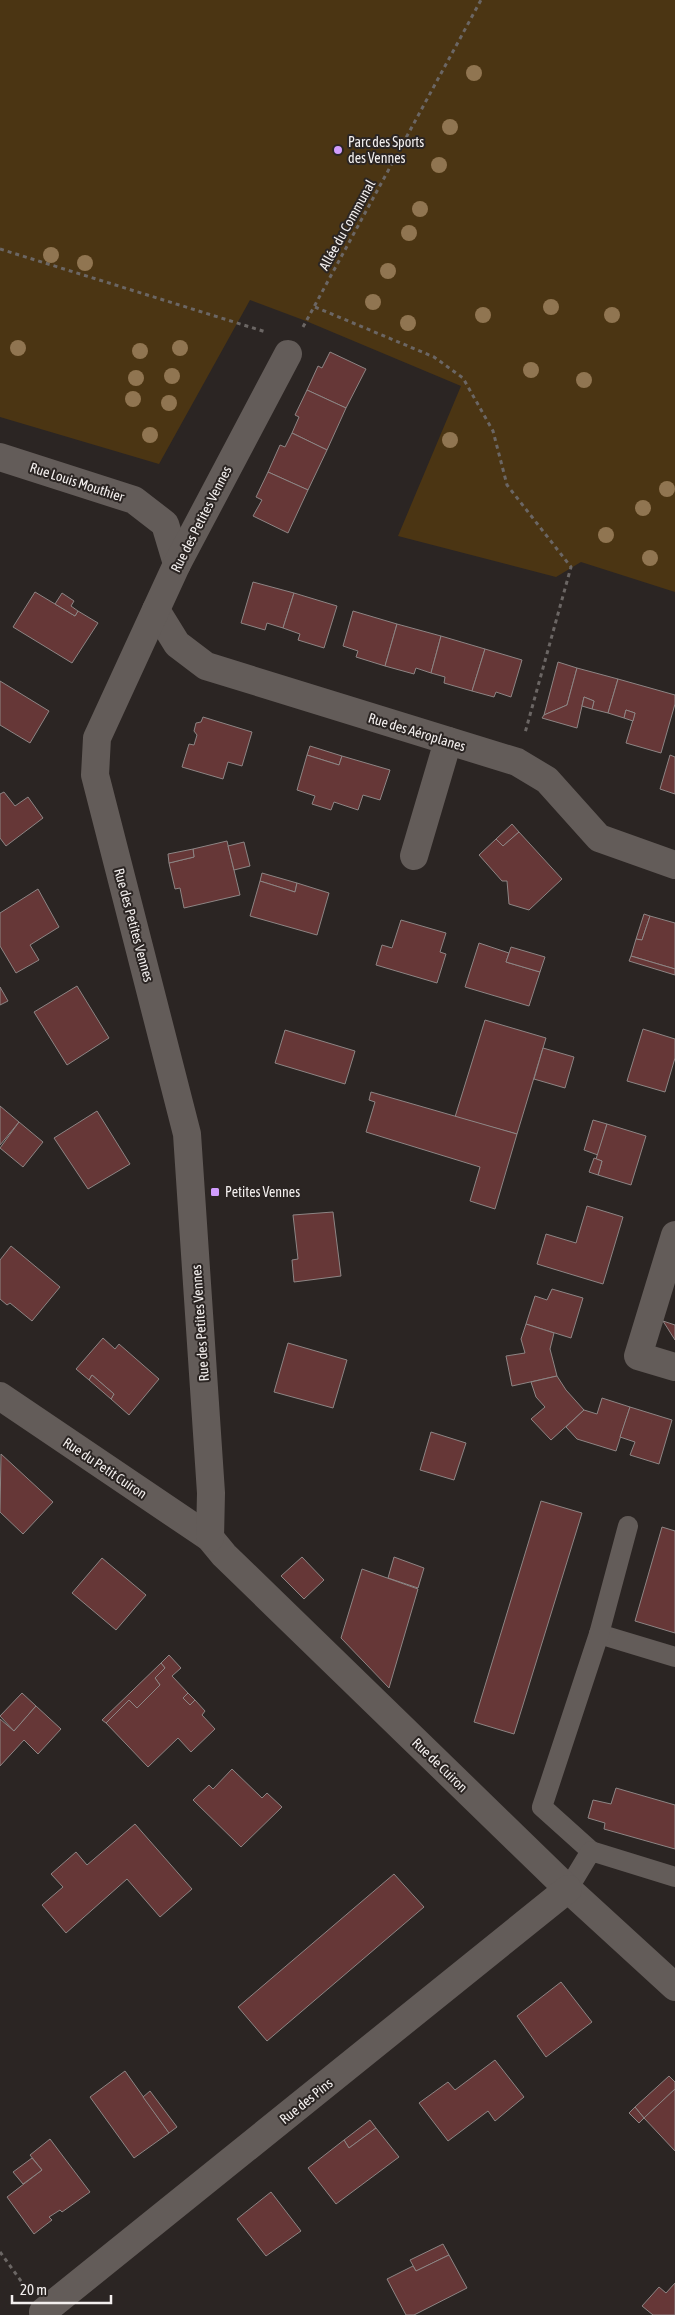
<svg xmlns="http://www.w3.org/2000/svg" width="675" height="2315" font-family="'Asap Condensed',sans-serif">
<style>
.green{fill:#4b3513}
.building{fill:#663737;stroke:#8d8584}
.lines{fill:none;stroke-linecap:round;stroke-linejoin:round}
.path{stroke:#6b6664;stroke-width:3;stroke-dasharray:4 4;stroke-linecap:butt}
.lane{stroke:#635c59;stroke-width:20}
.street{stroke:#635c59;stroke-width:28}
.tree{fill:#907551}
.poi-dot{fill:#d19dfe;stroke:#2b2523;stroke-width:2}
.labels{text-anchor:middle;stroke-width:4;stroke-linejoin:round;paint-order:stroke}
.poi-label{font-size:14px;fill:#f3efee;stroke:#2b2523;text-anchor:start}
.street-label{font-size:14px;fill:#f3efee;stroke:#2b2523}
</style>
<rect width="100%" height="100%" fill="#2b2523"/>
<path class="green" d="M 0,0 L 675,0 L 675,592 L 581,562 L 556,577 L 398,536 L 461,386 L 306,321 L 250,300 L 159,464 L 0,417 Z"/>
<g class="building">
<path d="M 330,352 L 366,369 L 346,408 L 307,390 L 318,366 L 322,368 Z"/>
<path d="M 307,390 L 346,408 L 327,450 L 292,433 L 299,417 L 295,415 Z"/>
<path d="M 292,433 L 327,450 L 308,490 L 268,472 L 280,445 L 285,447 Z"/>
<path d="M 268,472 L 308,490 L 288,533 L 253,516 L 262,500 L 256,497 Z"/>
<path d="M 253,582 L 294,593 L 283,628 L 267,623 L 265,630 L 241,623 Z"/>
<path d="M 35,592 L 75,616 L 78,611 L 98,623 L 72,663 L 13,627 Z"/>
<path d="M 62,593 L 74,601 L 71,606 L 78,611 L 75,616 L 55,604 Z"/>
<path d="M 294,593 L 337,606 L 324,648 L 298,640 L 300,634 L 283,628 Z"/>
<path d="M 353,611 L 397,624 L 385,666 L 356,657 L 358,651 L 343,646 Z"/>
<path d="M 397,624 L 441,636 L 431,673 L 416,668 L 414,674 L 385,666 Z"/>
<path d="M 441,636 L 485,649 L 472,691 L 444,683 L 445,677 L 431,673 Z"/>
<path d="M 485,649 L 522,660 L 511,697 L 496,692 L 494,697 L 472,691 Z"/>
<path d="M 558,662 L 577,668 L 567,705 L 544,715 Z"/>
<path d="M 577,668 L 618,679 L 608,713 L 592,709 L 594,701 L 584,697 L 577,728 L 542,718 L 544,715 L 567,705 Z"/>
<path d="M 618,679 L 675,695 L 675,704 L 661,753 L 626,743 L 635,713 L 626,710 L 624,718 L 608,713 Z"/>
<path d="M 0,681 L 49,711 L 30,743 L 0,725 Z"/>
<path d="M 584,697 L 594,701 L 592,709 L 582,706 Z"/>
<path d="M 626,710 L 635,713 L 633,721 L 624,718 Z"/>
<path d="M 203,717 L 252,732 L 242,766 L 228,762 L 223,779 L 182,767 L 189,744 L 194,745 L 197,735 L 194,731 L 196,723 L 201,722 Z"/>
<path d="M 310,746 L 342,756 L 339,765 L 307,755 Z"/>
<path d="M 307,755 L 339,765 L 342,756 L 390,770 L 380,800 L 363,795 L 358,810 L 334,802 L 331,810 L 312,804 L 315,796 L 297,790 Z"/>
<path d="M 670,755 L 675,757 L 675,794 L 660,789 Z"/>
<path d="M 4,792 L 15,806 L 28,797 L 43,818 L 6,846 L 0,838 L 0,794 Z"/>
<path d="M 512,824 L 519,832 L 503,846 L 496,839 Z"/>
<path d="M 519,832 L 562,879 L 529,910 L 509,904 L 507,881 L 502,881 L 479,855 L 496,839 L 503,846 Z"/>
<path d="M 227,841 L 240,895 L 184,908 L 180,888 L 175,889 L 169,863 L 194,857 L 193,849 Z"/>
<path d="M 244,842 L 250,866 L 234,870 L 228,846 Z"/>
<path d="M 193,849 L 194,857 L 169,863 L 168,854 Z"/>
<path d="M 262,873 L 297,883 L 295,892 L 260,881 Z"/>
<path d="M 260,881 L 295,892 L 297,883 L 329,893 L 317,935 L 250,916 Z"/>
<path d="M 38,889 L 59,927 L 30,945 L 39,960 L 16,973 L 0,946 L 0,913 Z"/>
<path d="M 644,914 L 650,916 L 642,940 L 636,939 Z"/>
<path d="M 650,916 L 675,923 L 675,969 L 631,956 L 636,939 L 642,940 Z"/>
<path d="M 401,920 L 446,933 L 440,952 L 446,954 L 437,983 L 376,965 L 382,945 L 392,948 Z"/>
<path d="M 479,943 L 509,953 L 506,962 L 540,972 L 529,1006 L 465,987 Z"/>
<path d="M 511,947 L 545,957 L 540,972 L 506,962 Z"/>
<path d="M 631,956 L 675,969 L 675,975 L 629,961 Z"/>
<path d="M 77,986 L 109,1038 L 67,1065 L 34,1012 Z"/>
<path d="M 0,987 L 8,1001 L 0,1005 Z"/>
<path d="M 485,1020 L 546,1038 L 517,1134 L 455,1117 Z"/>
<path d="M 643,1029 L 675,1039 L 675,1058 L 665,1092 L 627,1081 Z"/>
<path d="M 285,1030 L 355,1051 L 345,1084 L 275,1063 Z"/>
<path d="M 543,1048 L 574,1057 L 565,1088 L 534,1079 Z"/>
<path d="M 371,1092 L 517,1134 L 495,1209 L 470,1201 L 480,1167 L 366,1132 L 375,1102 L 369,1100 Z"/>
<path d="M 0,1106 L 19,1122 L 0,1145 Z"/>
<path d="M 97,1111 L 130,1164 L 88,1189 L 54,1138 Z"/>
<path d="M 593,1120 L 607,1124 L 598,1155 L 584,1150 Z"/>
<path d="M 19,1122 L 43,1142 L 23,1167 L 0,1148 Z"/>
<path d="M 607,1124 L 646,1136 L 631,1185 L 598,1175 L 602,1161 L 596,1159 Z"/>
<path d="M 594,1158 L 602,1161 L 598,1175 L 589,1172 Z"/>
<path d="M 587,1206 L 623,1217 L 603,1284 L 537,1264 L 546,1234 L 576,1243 Z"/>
<path d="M 333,1212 L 341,1276 L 294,1282 L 292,1260 L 298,1259 L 293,1215 Z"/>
<path d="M 11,1246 L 60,1287 L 32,1321 L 10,1303 L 7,1305 L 0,1299 L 0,1260 Z"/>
<path d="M 552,1289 L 583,1298 L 571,1338 L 526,1324 L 535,1296 L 547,1300 Z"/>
<path d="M 663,1321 L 675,1325 L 675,1340 Z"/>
<path d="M 526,1324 L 554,1333 L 550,1349 L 557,1376 L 512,1386 L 506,1356 L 525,1353 L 521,1339 Z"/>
<path d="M 103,1338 L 115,1349 L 119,1344 L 159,1379 L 129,1415 L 111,1399 L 114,1394 L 92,1375 L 89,1380 L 76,1369 Z"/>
<path d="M 288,1343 L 347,1360 L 333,1408 L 274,1392 Z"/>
<path d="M 92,1375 L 114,1394 L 111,1399 L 89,1380 Z"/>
<path d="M 557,1376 L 566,1390 L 584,1410 L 551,1440 L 531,1419 L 545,1407 L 536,1397 L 531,1382 Z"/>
<path d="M 602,1398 L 630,1407 L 616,1451 L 577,1439 L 566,1427 L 584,1410 L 597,1414 Z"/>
<path d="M 630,1407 L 672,1420 L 659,1464 L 630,1455 L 635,1442 L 620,1437 Z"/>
<path d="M 431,1432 L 466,1443 L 454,1480 L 420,1470 Z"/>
<path d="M 1,1454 L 53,1502 L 23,1534 L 0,1512 Z"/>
<path d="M 541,1501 L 582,1513 L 514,1734 L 474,1722 Z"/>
<path d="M 662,1527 L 675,1531 L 675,1633 L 635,1621 Z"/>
<path d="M 302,1557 L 324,1580 L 304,1599 L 281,1576 Z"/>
<path d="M 394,1557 L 424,1568 L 418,1588 L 388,1578 Z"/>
<path d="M 102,1558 L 146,1595 L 116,1630 L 72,1593 Z"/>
<path d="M 362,1569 L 418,1589 L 389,1688 L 341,1638 Z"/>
<path d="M 169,1655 L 181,1668 L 172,1676 L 188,1693 L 183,1698 L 190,1705 L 195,1700 L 205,1711 L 202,1715 L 215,1729 L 191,1752 L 178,1738 L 148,1767 L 106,1723 L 129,1700 L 137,1708 L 160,1685 L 155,1678 L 165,1668 L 161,1663 Z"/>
<path d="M 161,1663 L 165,1668 L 155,1678 L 160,1685 L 137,1708 L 129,1700 L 106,1723 L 102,1720 Z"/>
<path d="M 22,1693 L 36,1706 L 14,1731 L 0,1716 Z"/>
<path d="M 188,1693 L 195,1700 L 190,1705 L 183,1698 Z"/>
<path d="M 36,1706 L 61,1729 L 38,1754 L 24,1740 L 0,1766 L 0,1719 L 14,1731 Z"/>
<path d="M 232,1769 L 262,1798 L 267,1793 L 282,1807 L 241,1847 L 193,1800 L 209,1785 L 213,1789 Z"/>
<path d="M 616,1788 L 675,1805 L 675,1849 L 604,1829 L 605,1823 L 588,1818 L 593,1800 L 611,1804 Z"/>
<path d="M 135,1824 L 192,1889 L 160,1917 L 127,1879 L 66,1933 L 42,1905 L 63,1887 L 51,1874 L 76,1852 L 87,1865 Z"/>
<path d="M 394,1874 L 424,1907 L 267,2041 L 238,2007 Z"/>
<path d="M 561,1982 L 592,2022 L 546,2057 L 517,2016 Z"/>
<path d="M 495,2060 L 524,2097 L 495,2121 L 488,2111 L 448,2141 L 419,2103 L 448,2082 L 455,2090 Z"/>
<path d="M 125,2071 L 169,2133 L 134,2158 L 90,2097 Z"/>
<path d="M 669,2076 L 675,2082 L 675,2089 L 644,2118 L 635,2107 Z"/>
<path d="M 675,2089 L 675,2151 L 644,2118 Z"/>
<path d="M 150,2091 L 177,2127 L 169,2133 L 143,2097 Z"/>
<path d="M 635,2107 L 644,2118 L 639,2123 L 629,2113 Z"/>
<path d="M 370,2120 L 376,2128 L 349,2148 L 344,2140 Z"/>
<path d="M 376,2128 L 399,2157 L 336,2204 L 308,2168 L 344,2140 L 349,2148 Z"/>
<path d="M 50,2139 L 90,2192 L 62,2212 L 60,2210 L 49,2217 L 52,2220 L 34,2234 L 7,2197 L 42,2170 L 30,2155 Z"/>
<path d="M 32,2158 L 42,2170 L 23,2184 L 13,2172 Z"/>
<path d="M 271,2192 L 301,2231 L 266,2256 L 237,2219 Z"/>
<path d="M 443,2244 L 449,2255 L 416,2271 L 410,2260 Z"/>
<path d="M 449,2255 L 467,2288 L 414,2315 L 406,2315 L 387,2279 L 413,2266 L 416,2271 Z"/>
<path d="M 675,2283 L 675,2315 L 653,2315 L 642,2306 L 659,2287 L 666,2293 Z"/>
</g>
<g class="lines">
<g class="path">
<path d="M 0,249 L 266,332"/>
<path d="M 315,307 L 434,357 L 463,378 L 493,431 L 507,485 L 571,567 L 525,733"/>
<path d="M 303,327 L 481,0"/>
<path d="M 0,2252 L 26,2288"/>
</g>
<g class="lane">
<path d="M 599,1634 L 675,1657"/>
<path d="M 591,1851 L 542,1807 L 599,1634 L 628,1526"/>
<path d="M 568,1889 L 591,1851 L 675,1877"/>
</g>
<g class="street">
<path d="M 0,457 L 134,500 L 165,524 L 177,564"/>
<path d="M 156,610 L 177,644 L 206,666 L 517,762 L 547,780 L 599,838 L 675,865"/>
<path d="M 414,856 L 448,741"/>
<path d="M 675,1235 L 638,1356 L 675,1367"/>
<path d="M 0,1396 L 210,1538 L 224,1555 L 568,1889 L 675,1987"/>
<path d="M 210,1538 L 211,1493 L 187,1134 L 95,775 L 97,738 L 177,564 L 288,354"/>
<path d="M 43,2312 L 568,1889"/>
</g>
</g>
<g class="tree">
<circle cx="474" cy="73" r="8"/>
<circle cx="450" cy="127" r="8"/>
<circle cx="439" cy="165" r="8"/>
<circle cx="420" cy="209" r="8"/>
<circle cx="409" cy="233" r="8"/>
<circle cx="51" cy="255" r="8"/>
<circle cx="85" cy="263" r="8"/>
<circle cx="388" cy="271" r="8"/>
<circle cx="373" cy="302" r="8"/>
<circle cx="551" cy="307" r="8"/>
<circle cx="483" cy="315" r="8"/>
<circle cx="612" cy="315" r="8"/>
<circle cx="408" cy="323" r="8"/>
<circle cx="18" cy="348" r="8"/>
<circle cx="180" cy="348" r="8"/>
<circle cx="140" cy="351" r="8"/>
<circle cx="531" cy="370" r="8"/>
<circle cx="172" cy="376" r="8"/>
<circle cx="136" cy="378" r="8"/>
<circle cx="584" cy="380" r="8"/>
<circle cx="133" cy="399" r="8"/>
<circle cx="169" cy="403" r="8"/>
<circle cx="150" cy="435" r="8"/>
<circle cx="450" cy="440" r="8"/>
<circle cx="667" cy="489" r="8"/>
<circle cx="643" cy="508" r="8"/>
<circle cx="606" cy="535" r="8"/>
<circle cx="650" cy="558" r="8"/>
</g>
<g class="poi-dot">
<circle cx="338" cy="150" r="5"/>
<rect x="210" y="1187" width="10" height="10" rx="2.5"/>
</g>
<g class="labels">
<g class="poi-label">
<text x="348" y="147">Parc des Sports<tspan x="348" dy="16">des Vennes</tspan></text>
<text x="225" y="1197">Petites Vennes</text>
</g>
<g class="street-label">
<text transform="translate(347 225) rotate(-61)" y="5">Allée du Communal</text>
<text transform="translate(77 482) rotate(18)" y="5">Rue Louis Mouthier</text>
<text transform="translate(201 519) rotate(-63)" y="5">Rue des Petites Vennes</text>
<text transform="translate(417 732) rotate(17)" y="5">Rue des Aéroplanes</text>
<text transform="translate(134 925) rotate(75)" y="5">Rue des Petites Vennes</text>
<text transform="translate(200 1323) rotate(-94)" y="5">Rue des Petites Vennes</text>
<text transform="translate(105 1468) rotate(34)" y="5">Rue du Petit Cuiron</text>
<text transform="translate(440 1765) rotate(44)" y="5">Rue de Cuiron</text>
<text transform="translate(306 2101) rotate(-39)" y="5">Rue des Pins</text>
</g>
</g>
<path d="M12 2295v8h99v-8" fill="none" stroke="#f3efee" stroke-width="2.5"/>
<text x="20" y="2295" font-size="15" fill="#f3efee" stroke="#2b2523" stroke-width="4" paint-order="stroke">20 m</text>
</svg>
